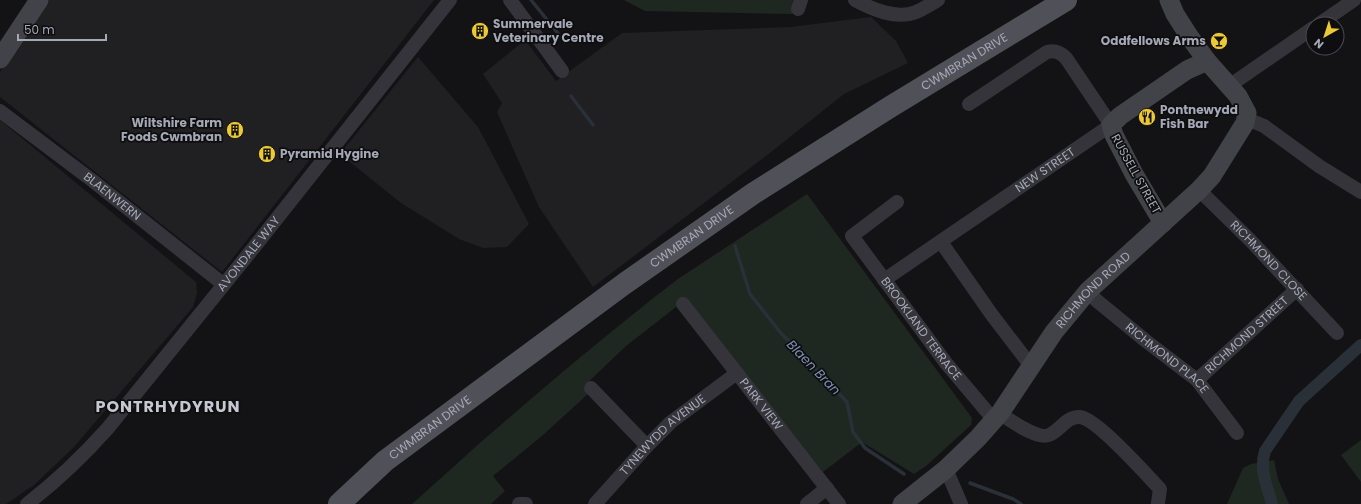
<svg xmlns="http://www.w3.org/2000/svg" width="1361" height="504" font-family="Poppins,sans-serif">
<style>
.built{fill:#201f22}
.green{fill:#1f2721}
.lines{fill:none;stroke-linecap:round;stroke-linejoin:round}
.stream{stroke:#2a3038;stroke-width:3.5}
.canal{stroke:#2a3038;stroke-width:12}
.street{stroke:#34343a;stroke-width:14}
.secondary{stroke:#424349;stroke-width:19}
.primary{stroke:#505158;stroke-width:22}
.labels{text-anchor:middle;stroke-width:3.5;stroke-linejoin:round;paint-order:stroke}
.poi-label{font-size:12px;font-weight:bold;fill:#a5a8b5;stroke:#0e0e10;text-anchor:start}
.street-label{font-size:12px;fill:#a5a8b5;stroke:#0e0e10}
.water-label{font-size:13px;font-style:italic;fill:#7d90af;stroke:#0e0e10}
.district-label{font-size:16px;font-weight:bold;letter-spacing:1px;fill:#c6c7d1;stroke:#0e0e10}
</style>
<rect width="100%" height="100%" fill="#131315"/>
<g class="built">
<path d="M 46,0 L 434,0 L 222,272 L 0,97 L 0,72 Z"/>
<path d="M 871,17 L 896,41 L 908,63 L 844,94 L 766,156 L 593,287 L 539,207 L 497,112 L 502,103 L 483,74 L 525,40 L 556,81 L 622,33 L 791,27 Z"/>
<path d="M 418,57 L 478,127 L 529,224 L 507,247 L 483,248 L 459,239 L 401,203 L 340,154 Z"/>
<path d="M 0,120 L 196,282 L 197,293 L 193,307 L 74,447 L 34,485 L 6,504 L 0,504 Z"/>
</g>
<g class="green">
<path d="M 624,0 L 793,0 L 792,14 L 645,11 Z"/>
<path d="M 807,194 L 972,418 L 971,425 L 926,466 L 914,474 L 862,442 L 823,472 L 685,300 L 626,346 L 584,386 L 589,393 L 543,435 L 493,476 L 505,491 L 491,504 L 412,504 C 443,477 472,449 503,423 C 560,374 618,325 678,279 Z"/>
<path d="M 1361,440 L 1361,482 L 1341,455 Z"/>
<path d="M 1274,460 L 1278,479 L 1289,504 L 1227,504 L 1243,468 L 1251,464 Z"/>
</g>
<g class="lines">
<g class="stream">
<path d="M 531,0 L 565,42"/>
<path d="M 571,96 L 593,125"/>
<path d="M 735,246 L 750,294 L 780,332 L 847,402 L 853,432 L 865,448 L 904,474"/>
<path d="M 970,483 L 1013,499 L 1021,504"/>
</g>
<path class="canal" d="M 1272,504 C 1267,485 1259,470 1265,451 L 1299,401 L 1361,345"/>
<g class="street">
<path d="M 510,0 L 562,71"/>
<path d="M 855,0 C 872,9 896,20 916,12 C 923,9 931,4 938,0"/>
<path d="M 798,9 L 801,0"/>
<path d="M 1319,24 L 1354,0"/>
<path d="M 1229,86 L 1313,28"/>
<path id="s1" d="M 0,111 L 93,181 L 223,284"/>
<path d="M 1247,119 L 1264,126 L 1319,166 L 1361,192"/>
<path id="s2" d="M 1199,190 L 1250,240 L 1337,333"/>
<path id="s3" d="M 897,202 L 852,236 L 946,363 L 994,420"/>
<path d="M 941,242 L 992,315 L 1031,366"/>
<path id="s4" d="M 884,280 L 1111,125 L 1066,58 C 1060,52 1055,50 1047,52 L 969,104"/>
<path id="s5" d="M 1088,291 L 1096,300 L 1146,341 L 1197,380 L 1237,433"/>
<path id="s6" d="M 683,304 L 839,504"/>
<path id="s7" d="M 1197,380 L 1297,289"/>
<path d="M 591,388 L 647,446"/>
<path d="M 1000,413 C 1009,420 1038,440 1049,435 C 1060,431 1066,416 1080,417 C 1097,419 1146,474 1160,489 L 1158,503"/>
<path d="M 946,469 L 961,504"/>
<path id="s8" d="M 27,504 C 57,481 83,456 108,428 L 255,246 L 450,0"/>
<path d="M 519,504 L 526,504"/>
<path id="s9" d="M 595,504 L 647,446 L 671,422 L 737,373"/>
<path d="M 807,504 L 827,488"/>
</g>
<g class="secondary">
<path d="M 0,59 L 39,0"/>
<path d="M 1163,223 L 1134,174 L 1114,135 L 1111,125 L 1120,116 L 1187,70 L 1207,61"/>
<path id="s10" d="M 902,504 L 946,469 L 978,438 L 1000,413 L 1054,332 L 1088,291 L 1199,190 L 1212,176 L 1245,123 L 1247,113 L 1238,96 L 1207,61 L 1189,36 L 1175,14 L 1169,0"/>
</g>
<path class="primary" id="s11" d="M 339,504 L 385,461 L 624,284 L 754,193 L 890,107 L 1066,0"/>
</g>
<defs>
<symbol id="building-disc" viewBox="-11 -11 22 22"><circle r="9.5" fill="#ebc835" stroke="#0e0e10"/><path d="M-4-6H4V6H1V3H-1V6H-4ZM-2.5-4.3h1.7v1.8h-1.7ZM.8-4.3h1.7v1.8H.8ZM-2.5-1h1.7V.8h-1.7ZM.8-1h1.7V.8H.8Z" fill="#111"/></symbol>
<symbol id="bar-disc" viewBox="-11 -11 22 22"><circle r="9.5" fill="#ebc835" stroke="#0e0e10"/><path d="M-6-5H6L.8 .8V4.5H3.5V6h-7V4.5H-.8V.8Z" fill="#111"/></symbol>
<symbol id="restaurant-disc" viewBox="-11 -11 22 22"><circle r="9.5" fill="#ebc835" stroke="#0e0e10"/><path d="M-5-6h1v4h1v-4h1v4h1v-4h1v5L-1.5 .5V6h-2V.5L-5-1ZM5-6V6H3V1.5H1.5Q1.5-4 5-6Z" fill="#111"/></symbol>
</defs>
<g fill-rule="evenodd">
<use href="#building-disc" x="470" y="21" width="20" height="20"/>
<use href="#bar-disc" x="1209" y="31" width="20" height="20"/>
<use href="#restaurant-disc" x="1137" y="107" width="20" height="20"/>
<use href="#building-disc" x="225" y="120" width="20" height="20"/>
<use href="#building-disc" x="257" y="144" width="20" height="20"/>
</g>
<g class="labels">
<g class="poi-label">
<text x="493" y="28">Summervale<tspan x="493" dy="14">Veterinary Centre</tspan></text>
<text x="1206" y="45" text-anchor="end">Oddfellows Arms</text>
<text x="1160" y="114">Pontnewydd<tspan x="1160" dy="14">Fish Bar</tspan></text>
<text x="222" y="127" text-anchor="end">Wiltshire Farm<tspan x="222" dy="14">Foods Cwmbran</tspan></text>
<text x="280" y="158">Pyramid Hygine</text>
</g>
<g class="street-label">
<text dy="4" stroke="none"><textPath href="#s11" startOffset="767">CWMBRAN DRIVE</textPath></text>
<text dy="4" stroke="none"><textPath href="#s4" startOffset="195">NEW STREET</textPath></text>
<text transform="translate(1136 174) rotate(61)" y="4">RUSSELL STREET</text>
<text dy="4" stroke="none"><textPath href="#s1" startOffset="141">BLAENWERN</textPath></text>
<text dy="4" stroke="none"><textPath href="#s11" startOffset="443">CWMBRAN DRIVE</textPath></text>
<text dy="4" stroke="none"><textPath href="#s8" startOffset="335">AVONDALE WAY</textPath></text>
<text dy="4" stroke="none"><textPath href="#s2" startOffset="99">RICHMOND CLOSE</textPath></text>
<text dy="4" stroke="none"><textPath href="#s10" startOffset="289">RICHMOND ROAD</textPath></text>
<text dy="4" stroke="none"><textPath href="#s3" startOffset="172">BROOKLAND TERRACE</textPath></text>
<text dy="4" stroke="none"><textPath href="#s7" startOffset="67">RICHMOND STREET</textPath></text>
<text dy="4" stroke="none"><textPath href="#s5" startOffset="104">RICHMOND PLACE</textPath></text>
<text dy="4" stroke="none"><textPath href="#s6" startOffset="127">PARK VIEW</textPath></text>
<text dy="4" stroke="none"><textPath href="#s11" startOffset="119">CWMBRAN DRIVE</textPath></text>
<text dy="4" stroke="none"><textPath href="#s9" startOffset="97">TYNEWYDD AVENUE</textPath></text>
</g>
<g class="water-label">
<text transform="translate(814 367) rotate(46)" y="5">Blaen Bran</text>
</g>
<g class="district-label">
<text x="168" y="412">PONTRHYDYRUN</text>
</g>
</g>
<g transform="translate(1325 36) rotate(219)"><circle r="19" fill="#0e0e10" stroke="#4a4c52"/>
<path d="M0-3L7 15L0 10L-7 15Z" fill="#ebc835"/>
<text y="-6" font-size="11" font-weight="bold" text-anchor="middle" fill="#a5a8b5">N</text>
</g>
<path d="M18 34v6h88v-6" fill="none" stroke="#a5a8b5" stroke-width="2"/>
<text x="24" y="34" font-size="12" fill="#a5a8b5" stroke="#0e0e10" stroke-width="3" paint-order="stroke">50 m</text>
</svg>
